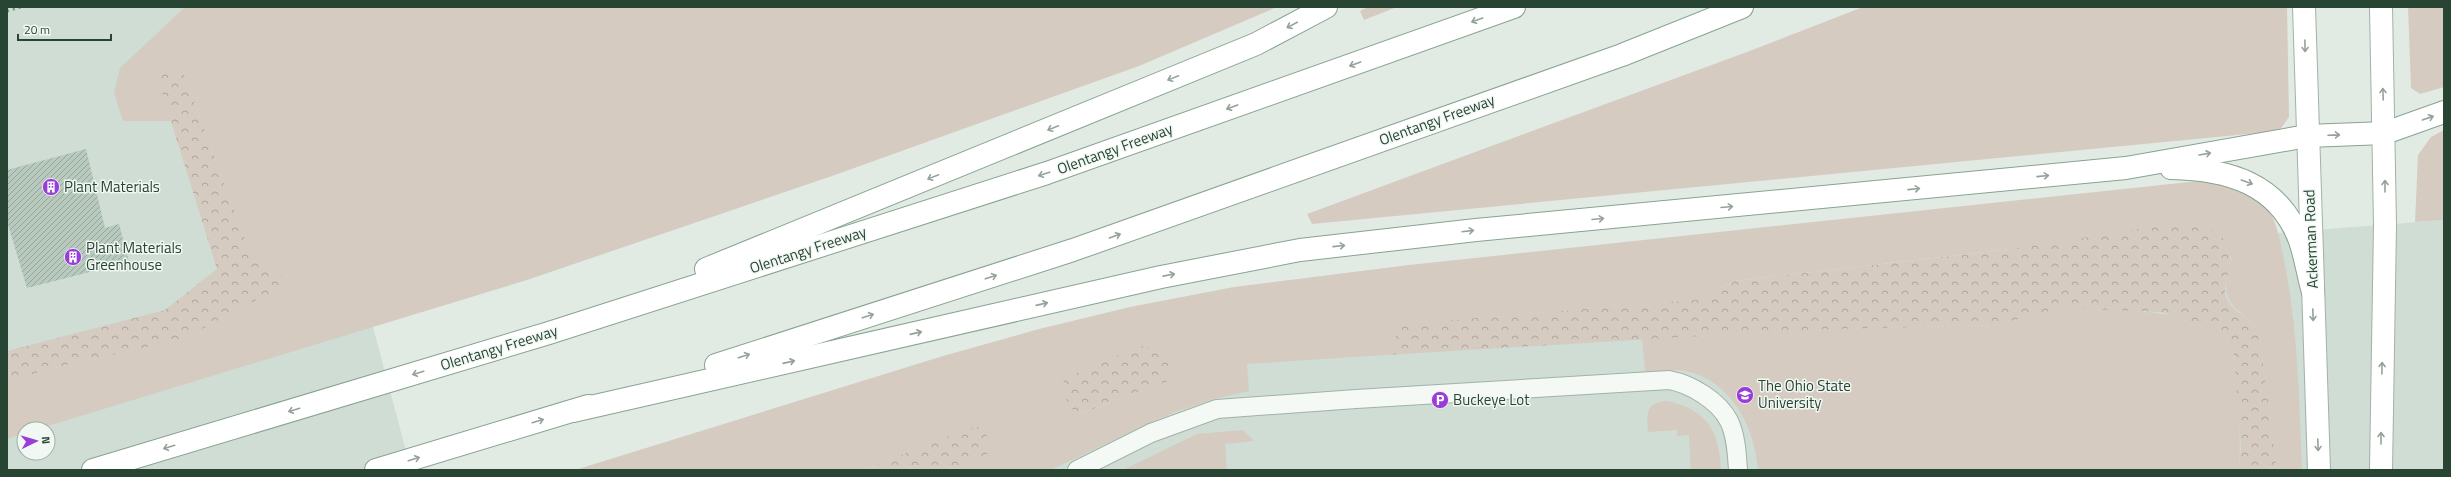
<svg xmlns="http://www.w3.org/2000/svg" width="2451" height="477" font-family="'Titillium Web',sans-serif">
<style>
.built{fill:#cfddd4;fill-rule:evenodd}
.grass{fill:#d5cbc1;fill-rule:evenodd}
.forest{fill:url(#forest-crowns)}
.building{fill:url(#building-hatch)}
.lines{fill:none;stroke-linecap:round;stroke-linejoin:round}
.lane-casing{stroke:#a2b2a7;stroke-width:20}
.secondary-casing{stroke:#a2b2a7;stroke-width:24}
.highway-casing{stroke:#87a391;stroke-width:24}
.lane{stroke:#f4f9f6;stroke-width:18}
.secondary{stroke:#fff;stroke-width:22}
.highway{stroke:#fff;stroke-width:22}
.rail{stroke:#799683;stroke-width:3;stroke-dasharray:2 4;stroke-linecap:butt}
.oneway{stroke:#94a298}
.labels{text-anchor:middle;stroke-width:3;stroke-linejoin:round;paint-order:stroke}
.street-label{font-size:15px;fill:#284432;stroke:#f1f8f3}
.poi-label{font-size:15px;fill:#284432;stroke:#f1f8f3;text-anchor:start}
</style>
<defs>
<pattern id="forest-crowns" width="20" height="18" patternUnits="userSpaceOnUse"><rect width="20" height="18" fill="#d5cbc1"/><path d="M2 6a3 3 0 1 1 6 0M12 15a3 3 0 1 1 6 0" fill="none" stroke="#ada69d"/></pattern>
<pattern id="building-hatch" width="6" height="6" patternUnits="userSpaceOnUse"><rect width="6" height="6" fill="#b8c9be"/><path d="M-1 1l2-2M0 6l6-6M5 7l2-2" fill="none" stroke="#96a59b"/></pattern>
</defs>
<rect width="100%" height="100%" fill="#e1ebe4"/>
<g class="built">
<path d="M 7,7 L 288,7 L 411,470 L 7,470 ZM 24,429 L 48,429 L 48,453 L 24,453 Z"/>
<path d="M 2444,220 L 2444,470 L 837,470 L 1201,337 L 2278,233 Z"/>
</g>
<g class="grass">
<path d="M 185,7 L 1277,7 L 1139,66 L 832,176 L 527,280 L 38,429 L 24,429 L 24,433 L 7,439 L 7,383 L 45,370 L 183,339 L 291,282 L 249,250 L 183,71 L 163,68 L 159,83 L 171,121 L 123,121 L 114,93 L 120,68 Z"/>
<path d="M 1368,7 L 1397,7 L 1364,20 L 1360,11 Z"/>
<path d="M 1863,7 L 2287,7 L 2289,117 L 2279,131 L 1312,224 L 1307,214 L 1747,52 Z"/>
<path d="M 2408,7 L 2444,7 L 2444,87 L 2420,94 L 2411,88 Z"/>
<path d="M 2444,130 L 2444,220 L 2415,222 L 2418,155 L 2431,137 Z"/>
<path d="M 2199,181 C 2228,182 2247,187 2267,209 C 2277,220 2280,241 2283,255 C 2298,326 2299,398 2302,470 L 2277,470 L 2259,332 C 2255,324 2248,320 2242,314 C 2218,295 2227,283 2231,256 L 2011,249 L 1735,281 L 1695,300 L 1403,324 L 1385,355 L 1247,364 L 1249,391 L 1214,399 L 1175,412 L 1138,428 L 1051,470 L 955,470 L 987,456 L 982,427 L 969,428 L 864,470 L 575,470 L 943,356 L 1039,329 L 1130,307 L 1234,287 L 1409,265 ZM 1158,349 L 1169,358 L 1171,367 L 1168,381 L 1078,415 Z"/>
<path d="M 2061,308 C 2103,310 2195,307 2226,338 C 2240,353 2241,448 2239,470 L 1758,470 C 1755,427 1731,380 1685,371 C 1673,369 1657,372 1645,372 L 1642,339 L 1801,330 L 1995,325 Z"/>
<path d="M 1667,401 C 1708,410 1719,431 1721,470 L 1691,470 L 1689,435 L 1677,436 L 1677,430 L 1648,432 C 1647,413 1645,403 1667,401 Z"/>
<path d="M 1243,430 L 1254,441 L 1225,444 L 1227,470 L 1123,470 L 1197,434 Z"/>
</g>
<g class="forest">
<path d="M 163,67 L 183,71 L 249,250 L 291,282 L 183,339 L 45,370 L 7,383 L 7,351 L 165,310 L 217,269 L 159,83 Z"/>
<path d="M 2185,222 C 2212,228 2235,235 2229,268 C 2228,275 2224,286 2225,293 C 2228,311 2251,317 2259,332 L 2277,470 L 2239,470 L 2241,447 L 2234,356 L 2227,339 L 2203,325 L 2161,312 L 2061,308 L 1995,325 L 1801,330 L 1385,355 L 1403,324 L 1695,300 L 1735,281 L 2011,249 Z"/>
<path d="M 1141,346 L 1158,349 L 1169,358 L 1171,367 L 1168,381 L 1077,415 C 1070,406 1058,391 1065,378 Z"/>
<path d="M 982,427 L 989,440 L 987,456 L 955,470 L 864,470 L 969,428 Z"/>
</g>
<path class="building" d="M 86,149 L 105,228 L 119,224 L 129,262 L 27,288 L 7,221 L 7,170 Z"/>
<g class="lines">
<defs>
<path id="lane" d="M 1077,470 L 1151,433 L 1217,409 L 1356,399 L 1669,380 C 1691,384 1719,401 1729,421 C 1736,435 1737,455 1738,470"/>
<g id="secondary">
<path d="M 2304,7 L 2319,470"/>
<path d="M 2381,7 L 2385,225 L 2381,470"/>
</g>
<g id="highway">
<path d="M 2171,168 C 2227,169 2279,183 2300,241 C 2306,258 2308,276 2313,292"/>
<path d="M 706,269 L 1256,44 L 1326,7"/>
<path d="M 716,365 L 1073,250 L 1622,55 L 1742,7"/>
<path d="M 573,411 L 1161,277 L 1300,250 L 1476,230 L 2126,168 L 2307,136 L 2385,133 L 2444,112"/>
<path d="M 93,470 L 549,333 L 1047,173 L 1514,7"/>
<path d="M 376,470 L 588,406"/>
</g>
</defs>
<use href="#lane" class="lane-casing"/>
<use href="#secondary" class="secondary-casing"/>
<use href="#highway" class="highway-casing"/>
<use href="#lane" class="lane"/>
<use href="#secondary" class="secondary"/>
<use href="#highway" class="highway"/>
<path class="rail" d="M 7,11 L 21,7"/>
</g>
<defs><path id="oneway-shaft" d="M-6 0H5M1.5-3L5.5 0L1.5 3" fill="none" stroke-width="1.6" stroke-linecap="round" stroke-linejoin="round"/></defs>
<g class="oneway">
<use href="#oneway-shaft" transform="translate(1477 20) rotate(160)"/>
<use href="#oneway-shaft" transform="translate(1292 25) rotate(152)"/>
<use href="#oneway-shaft" transform="translate(2305 46) rotate(89)"/>
<use href="#oneway-shaft" transform="translate(1355 64) rotate(160)"/>
<use href="#oneway-shaft" transform="translate(1173 78) rotate(158)"/>
<use href="#oneway-shaft" transform="translate(2383 94) rotate(-92)"/>
<use href="#oneway-shaft" transform="translate(1232 107) rotate(160)"/>
<use href="#oneway-shaft" transform="translate(2428 118) rotate(-19)"/>
<use href="#oneway-shaft" transform="translate(1053 128) rotate(158)"/>
<use href="#oneway-shaft" transform="translate(2334 135) rotate(-2)"/>
<use href="#oneway-shaft" transform="translate(2205 154) rotate(-10)"/>
<use href="#oneway-shaft" transform="translate(1044 174) rotate(162)"/>
<use href="#oneway-shaft" transform="translate(2043 176) rotate(-6)"/>
<use href="#oneway-shaft" transform="translate(933 177) rotate(158)"/>
<use href="#oneway-shaft" transform="translate(2247 182) rotate(20)"/>
<use href="#oneway-shaft" transform="translate(2385 186) rotate(-90)"/>
<use href="#oneway-shaft" transform="translate(1914 189) rotate(-6)"/>
<use href="#oneway-shaft" transform="translate(1727 207) rotate(-5)"/>
<use href="#oneway-shaft" transform="translate(1598 219) rotate(-5)"/>
<use href="#oneway-shaft" transform="translate(1468 231) rotate(-7)"/>
<use href="#oneway-shaft" transform="translate(1115 236) rotate(-20)"/>
<use href="#oneway-shaft" transform="translate(1339 246) rotate(-6)"/>
<use href="#oneway-shaft" transform="translate(1169 275) rotate(-11)"/>
<use href="#oneway-shaft" transform="translate(991 277) rotate(-18)"/>
<use href="#oneway-shaft" transform="translate(1042 304) rotate(-13)"/>
<use href="#oneway-shaft" transform="translate(2313 315) rotate(88)"/>
<use href="#oneway-shaft" transform="translate(868 316) rotate(-18)"/>
<use href="#oneway-shaft" transform="translate(916 333) rotate(-13)"/>
<use href="#oneway-shaft" transform="translate(744 356) rotate(-18)"/>
<use href="#oneway-shaft" transform="translate(789 362) rotate(-13)"/>
<use href="#oneway-shaft" transform="translate(2382 368) rotate(-89)"/>
<use href="#oneway-shaft" transform="translate(418 373) rotate(163)"/>
<use href="#oneway-shaft" transform="translate(294 410) rotate(163)"/>
<use href="#oneway-shaft" transform="translate(538 421) rotate(-17)"/>
<use href="#oneway-shaft" transform="translate(2381 438) rotate(-90)"/>
<use href="#oneway-shaft" transform="translate(2318 445) rotate(88)"/>
<use href="#oneway-shaft" transform="translate(169 447) rotate(163)"/>
<use href="#oneway-shaft" transform="translate(414 459) rotate(-17)"/>
</g>
<defs>
<symbol id="building-disc" viewBox="-11 -11 22 22"><circle r="9.5" fill="#983dd9" stroke="#f1f8f3"/><path d="M-4-6H4V6H1V3H-1V6H-4ZM-2.5-4.3h1.7v1.8h-1.7ZM.8-4.3h1.7v1.8H.8ZM-2.5-1h1.7V.8h-1.7ZM.8-1h1.7V.8H.8Z" fill="#fff"/></symbol>
<symbol id="university-disc" viewBox="-11 -11 22 22"><circle r="9.5" fill="#983dd9" stroke="#f1f8f3"/><path d="M0-5L7-2L0 1L-7-2ZM-4 1L0 2.5L4 1V4Q0 6-4 4Z" fill="#fff"/></symbol>
<symbol id="parking-disc" viewBox="-11 -11 22 22"><circle r="9.5" fill="#983dd9" stroke="#f1f8f3"/><path d="M-3.5-5.5H1a3.5 3.5 0 0 1 0 7H-1V5.5H-3.5ZM-1-3.4V-.6H.8a1.4 1.4 0 0 0 0-2.8Z" fill="#fff"/></symbol>
</defs>
<g fill-rule="evenodd">
<use href="#building-disc" x="41" y="177" width="20" height="20"/>
<use href="#building-disc" x="63" y="247" width="20" height="20"/>
<use href="#university-disc" x="1735" y="385" width="20" height="20"/>
<use href="#parking-disc" x="1430" y="390" width="20" height="20"/>
</g>
<g class="labels">
<g class="street-label">
<text transform="translate(1437 120) rotate(-20)" y="5">Olentangy Freeway</text>
<text transform="translate(1115 149) rotate(-20)" y="5">Olentangy Freeway</text>
<text transform="translate(2311 239) rotate(-92)" y="5">Ackerman Road</text>
<text transform="translate(808 250) rotate(-18)" y="5">Olentangy Freeway</text>
<text transform="translate(499 348) rotate(-17)" y="5">Olentangy Freeway</text>
</g>
<g class="poi-label">
<text x="64" y="192">Plant Materials</text>
<text x="86" y="253">Plant Materials<tspan x="86" dy="17">Greenhouse</tspan></text>
<text x="1758" y="391">The Ohio State<tspan x="1758" dy="17">University</tspan></text>
<text x="1453" y="405">Buckeye Lot</text>
</g>
</g>
<rect width="2451" height="477" fill="none" stroke="#284432" stroke-width="16"/>
<g transform="translate(36 441) rotate(85)"><circle r="19" fill="#f1f8f3" stroke="#a1b0a6"/>
<path d="M0-3L7 15L0 10L-7 15Z" fill="#983dd9"/>
<text y="-6" font-size="11" font-weight="bold" text-anchor="middle" fill="#284432">N</text>
</g>
<path d="M18 34v6h93v-6" fill="none" stroke="#284432" stroke-width="2"/>
<text x="24" y="34" font-size="12" fill="#284432" stroke="#f1f8f3" stroke-width="3" paint-order="stroke">20 m</text>
</svg>
